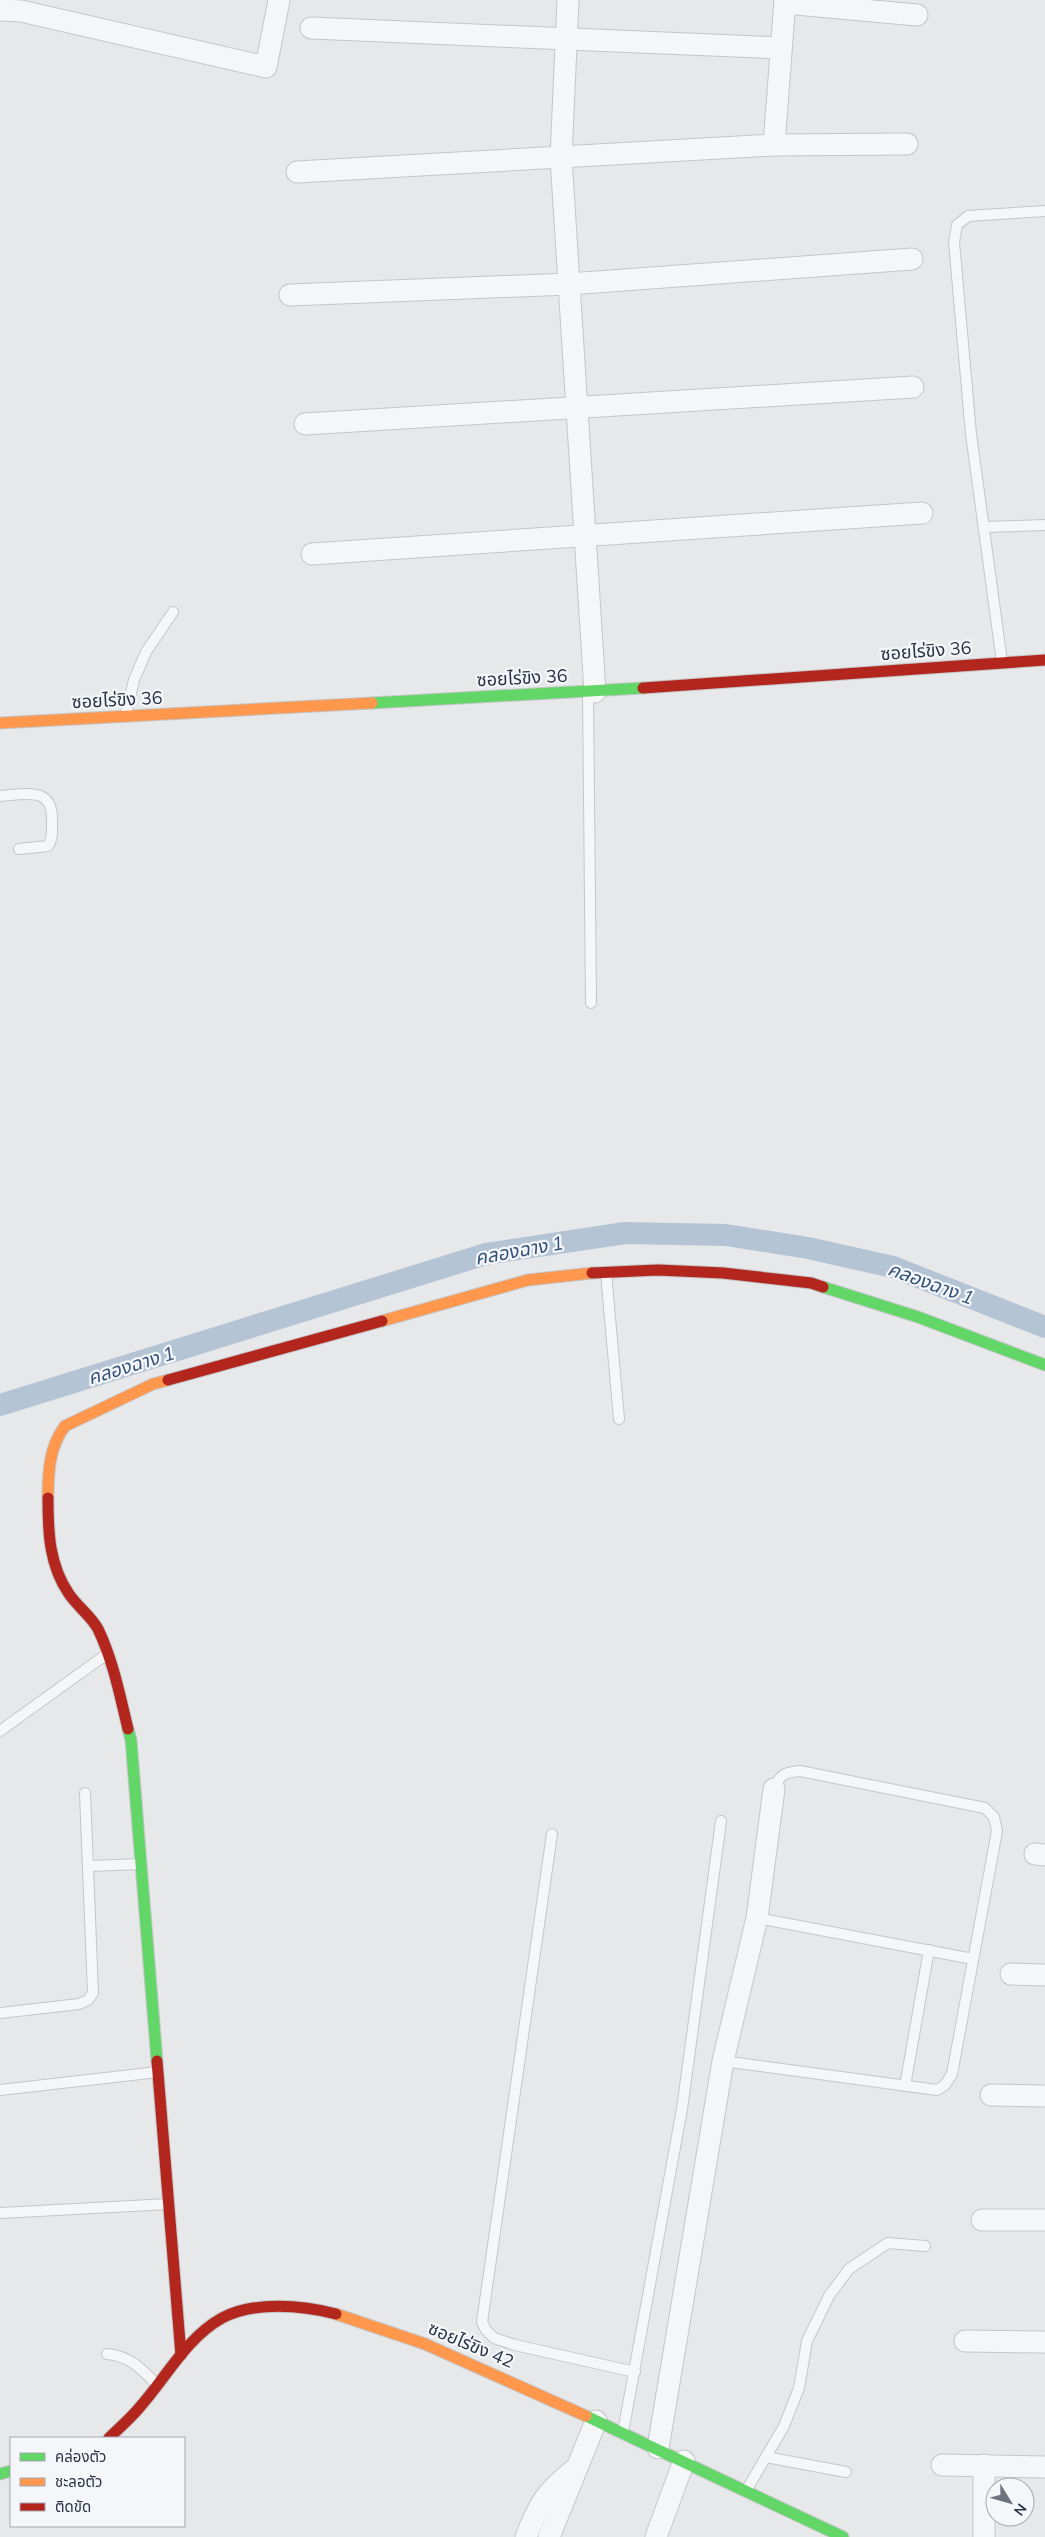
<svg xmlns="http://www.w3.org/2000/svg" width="1045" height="2537" font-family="Mulish,'Noto Sans Thai',sans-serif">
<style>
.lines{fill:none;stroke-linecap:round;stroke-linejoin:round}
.canal{stroke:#b4c4d5;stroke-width:22}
.lane-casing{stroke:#c4c6c8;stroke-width:12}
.street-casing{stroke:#c4c6c8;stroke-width:23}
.fast-casing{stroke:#c4c6c8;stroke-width:13}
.slow-casing{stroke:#c4c6c8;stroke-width:13}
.jam-casing{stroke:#c4c6c8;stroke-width:13}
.lane{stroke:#f5f6f7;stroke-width:10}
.street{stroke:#f5f6f7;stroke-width:21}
.fast{stroke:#63d668;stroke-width:11}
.slow{stroke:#ff974d;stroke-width:11}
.jam{stroke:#b3261e;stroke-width:11}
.labels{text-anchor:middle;stroke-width:4.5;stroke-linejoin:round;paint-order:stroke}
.street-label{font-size:18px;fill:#2b3445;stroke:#f4f6f9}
.water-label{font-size:19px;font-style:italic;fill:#34527a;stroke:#f4f6f9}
</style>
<rect width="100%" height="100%" fill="#e6e8ea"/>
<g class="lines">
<path class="canal" d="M 0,1405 L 486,1254 L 625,1233 L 726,1235 L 808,1248 L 893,1267 L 1045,1327"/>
<defs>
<g id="lane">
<path d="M 984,527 L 1045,525"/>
<path d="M 1002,662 L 971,434 L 954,242 L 957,225 L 968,216 L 1045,211"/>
<path d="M 588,692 L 591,1003"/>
<path d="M 126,714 L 134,680 L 146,652 L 173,612"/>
<path d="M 0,796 C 27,794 54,786 52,823 C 52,831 53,839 48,846 L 19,849"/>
<path d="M 606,1273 L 619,1419"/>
<path d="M 0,1731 L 107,1654"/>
<path d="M 552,1834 L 482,2322 L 486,2330 L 494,2338 L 515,2345 L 635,2372"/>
<path d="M 89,1866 L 141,1864"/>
<path d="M 757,1918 L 973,1959"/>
<path d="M 0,2013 L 79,2004 L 88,2000 L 93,1993 L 85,1793"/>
<path d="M 723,2061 L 937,2090 L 945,2085 L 952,2074 L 997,1831 L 994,1817 L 985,1808 L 800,1771 C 785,1772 779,1775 774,1789"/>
<path d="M 905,2086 L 929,1950"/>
<path d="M 0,2090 L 158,2072"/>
<path d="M 0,2213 L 169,2204"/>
<path d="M 107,2354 C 130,2356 142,2369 157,2385"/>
<path d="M 623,2432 L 682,2109 L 721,1821"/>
<path d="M 766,2457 L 846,2472"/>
<path d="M 746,2491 L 784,2426 L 799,2388 L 807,2341 L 829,2296 L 849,2269 L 888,2243 L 925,2246"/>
</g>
<g id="street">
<path d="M 568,0 L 561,158 L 595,692"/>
<path d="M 785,3 L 917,15"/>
<path d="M 0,10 L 21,11 L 266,67 L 279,0"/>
<path d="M 311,28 L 781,48"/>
<path d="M 774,145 L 785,0"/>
<path d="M 297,172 L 774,145 L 907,144"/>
<path d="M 290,295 L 569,284 L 912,259"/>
<path d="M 305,424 L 913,387"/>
<path d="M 312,554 L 922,513"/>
<path d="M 1035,1854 L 1045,1855"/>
<path d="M 1011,1974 L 1045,1975"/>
<path d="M 991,2095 L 1045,2096"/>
<path d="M 982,2220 L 1045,2220"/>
<path d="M 965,2341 L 1045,2342"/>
<path d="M 658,2448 L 723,2061 L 757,1918 L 774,1789"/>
<path d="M 942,2465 L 1045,2467"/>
<path d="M 984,2465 L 984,2537"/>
<path d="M 526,2537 C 539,2503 547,2491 575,2469"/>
<path d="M 549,2537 L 596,2421"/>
<path d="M 656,2537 L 684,2461"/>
</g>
<g id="fast">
<path d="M 372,703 L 643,688"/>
<path d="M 823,1287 L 918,1317 L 1045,1365"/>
<path d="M 128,1729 L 131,1740 L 157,2061"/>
<path d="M 586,2416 L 843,2537"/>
<path d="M 0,2474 L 11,2471"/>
</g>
<g id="slow">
<path d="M 0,723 L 372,703"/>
<path d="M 382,1321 L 528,1280 L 592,1273"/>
<path d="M 48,1498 C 48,1473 49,1447 65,1426 L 153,1384 L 168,1380"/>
<path d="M 336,2314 L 425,2344 L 586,2416"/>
</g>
<g id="jam">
<path d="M 643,688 L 1045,660"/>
<path d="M 592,1273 L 658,1270 L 723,1273 L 811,1283 L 823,1287"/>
<path d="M 168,1380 L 382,1321"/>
<path d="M 48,1498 C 48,1532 49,1565 69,1594 C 78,1607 91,1616 98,1629 C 113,1660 120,1696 128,1729"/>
<path d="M 157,2061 L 181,2355"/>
<path d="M 109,2438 C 119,2428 130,2419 139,2408 C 166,2378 186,2338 222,2318 C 254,2301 302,2305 336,2314"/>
</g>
</defs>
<use href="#lane" class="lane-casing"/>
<use href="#street" class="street-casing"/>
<use href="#fast" class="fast-casing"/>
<use href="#slow" class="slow-casing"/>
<use href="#jam" class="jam-casing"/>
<use href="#lane" class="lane"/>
<use href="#street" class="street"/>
<use href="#fast" class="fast"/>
<use href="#slow" class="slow"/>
<use href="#jam" class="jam"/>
</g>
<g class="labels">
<g class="street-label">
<text transform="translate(926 651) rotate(-4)" y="6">ซอยไร่ขิง 36</text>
<text transform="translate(522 678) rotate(-3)" y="6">ซอยไร่ขิง 36</text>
<text transform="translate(117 700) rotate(-3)" y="6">ซอยไร่ขิง 36</text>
<text transform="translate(471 2345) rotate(23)" y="6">ซอยไร่ขิง 42</text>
</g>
<g class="water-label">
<text transform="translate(519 1250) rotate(-10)" y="7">คลองฉาง 1</text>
<text transform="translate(931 1283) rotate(20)" y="7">คลองฉาง 1</text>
<text transform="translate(131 1365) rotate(-17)" y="7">คลองฉาง 1</text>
</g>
</g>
<rect x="10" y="2437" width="175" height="90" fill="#f4f6f9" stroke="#a4a8b1"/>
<rect x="20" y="2453" width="25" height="8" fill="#63d668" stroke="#a4a8b1"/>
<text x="55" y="2462" font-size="15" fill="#2b3445">คล่องตัว</text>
<rect x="20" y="2478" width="25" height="8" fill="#ff974d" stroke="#a4a8b1"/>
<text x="55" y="2487" font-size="15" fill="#2b3445">ชะลอตัว</text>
<rect x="20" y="2503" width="25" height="8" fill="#b3261e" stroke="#a4a8b1"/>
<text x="55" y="2512" font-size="15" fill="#2b3445">ติดขัด</text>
<g transform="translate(1010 2502) rotate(127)"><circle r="24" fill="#f4f6f9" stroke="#a4a8b1"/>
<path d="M0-4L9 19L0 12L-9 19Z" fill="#6c737f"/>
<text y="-8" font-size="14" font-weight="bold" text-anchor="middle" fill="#2b3445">N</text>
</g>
</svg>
